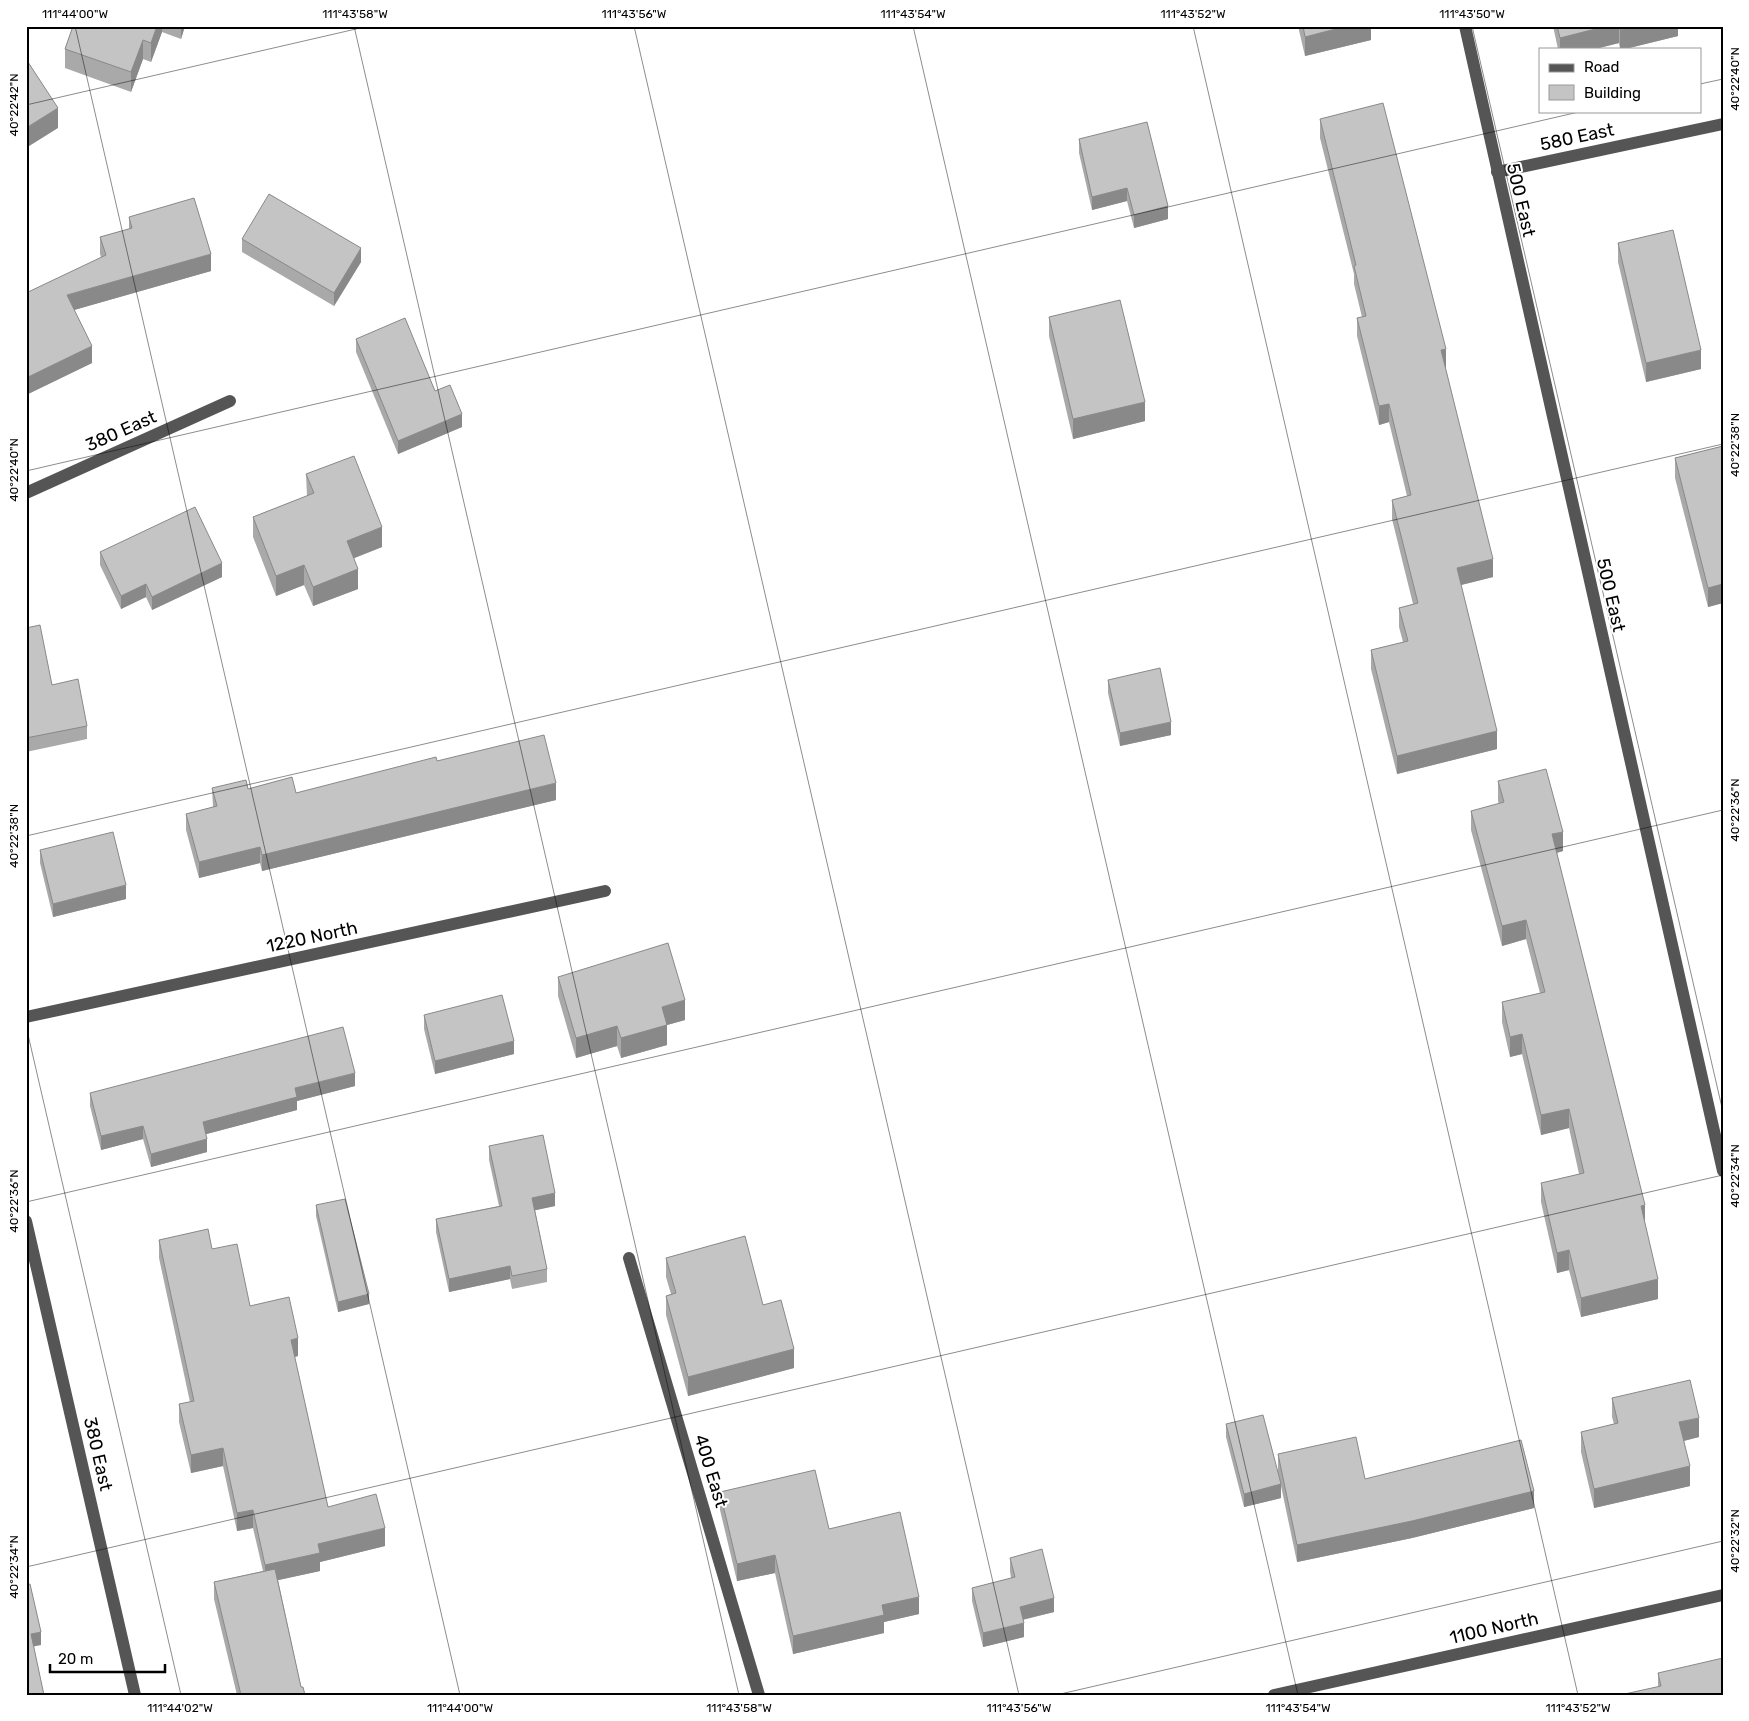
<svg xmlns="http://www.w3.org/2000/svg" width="1749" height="1721" font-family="Rubik,sans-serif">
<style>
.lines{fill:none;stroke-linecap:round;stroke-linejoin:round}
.minor{stroke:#555;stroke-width:12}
.wall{fill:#a9a9a9}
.shaded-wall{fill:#898989}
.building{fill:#c4c4c4;stroke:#898989}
.ticks{fill:none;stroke:#000;stroke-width:1;stroke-opacity:0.45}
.labels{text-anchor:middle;stroke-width:4;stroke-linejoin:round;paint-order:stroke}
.street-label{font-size:18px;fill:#000;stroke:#fff}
.neatline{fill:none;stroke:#000;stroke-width:2}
.ticks-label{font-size:12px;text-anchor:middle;fill:#000}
</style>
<rect width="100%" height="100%" fill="#fff"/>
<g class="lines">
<g class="minor">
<path d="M 1465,26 L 1723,1171"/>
<path d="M 1497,172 L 1723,124"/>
<path d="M 26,493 L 230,401"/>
<path d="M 26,1017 L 605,891"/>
<path d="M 26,1221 L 135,1695"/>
<path d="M 629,1258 L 759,1695"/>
<path d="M 1274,1695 L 1723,1595"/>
</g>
</g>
<g class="wall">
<path d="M 73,26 L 185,26 L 181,39 L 162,32 L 151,62 L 143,59 L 131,92 L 65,68 L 65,49 Z"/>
<path d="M 1298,26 L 1371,26 L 1371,40 L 1305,56 Z"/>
<path d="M 1553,26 L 1678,26 L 1678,36 L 1625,49 L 1620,49 L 1619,43 L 1595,49 L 1558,49 Z"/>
<path d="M 1320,119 L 1446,368 L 1445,368 L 1493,577 L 1461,585 L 1497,749 L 1397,774 L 1371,669 L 1371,650 L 1403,642 L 1399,627 L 1399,608 L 1413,604 L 1392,519 L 1392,500 L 1407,496 L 1389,422 L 1379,425 L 1357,336 L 1357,318 L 1362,317 L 1354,284 L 1354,274 L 1320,138 Z"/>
<path d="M 1079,139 L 1168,219 L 1134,228 L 1127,201 L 1092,210 L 1079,153 Z"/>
<path d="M 129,217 L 211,271 L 74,310 L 92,363 L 26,395 L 101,257 L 100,254 L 100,237 L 129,229 Z"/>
<path d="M 242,239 L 361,262 L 334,306 L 242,252 Z"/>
<path d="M 1618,243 L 1701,369 L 1646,382 L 1618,262 Z"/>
<path d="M 1049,317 L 1145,421 L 1073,439 L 1049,336 Z"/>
<path d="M 356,339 L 435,391 L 462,427 L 398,454 L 356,352 Z"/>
<path d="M 1723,446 L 1723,603 L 1708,607 L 1675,478 L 1675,458 Z"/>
<path d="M 306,474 L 382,547 L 354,558 L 358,589 L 313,606 L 304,585 L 276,596 L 253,537 L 253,517 L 307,496 Z"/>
<path d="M 100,552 L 222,577 L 152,610 L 146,597 L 121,609 L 100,565 Z"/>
<path d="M 26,628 L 52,685 L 87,726 L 87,739 L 26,752 Z"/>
<path d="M 1108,680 L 1171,735 L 1120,746 L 1108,693 Z"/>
<path d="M 437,761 L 556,800 L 262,871 L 260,863 L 199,878 L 186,830 L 186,814 L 213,807 L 212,788 L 248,789 L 296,793 Z"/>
<path d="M 1498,781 L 1563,851 L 1557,853 L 1645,1224 L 1658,1299 L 1581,1317 L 1569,1270 L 1557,1273 L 1541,1202 L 1541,1183 L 1579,1174 L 1569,1128 L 1541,1135 L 1522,1054 L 1510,1057 L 1502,1022 L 1502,1002 L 1540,993 L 1526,939 L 1502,946 L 1471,830 L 1471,811 L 1499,804 L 1498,801 Z"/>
<path d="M 40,850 L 126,899 L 53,917 L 40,863 Z"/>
<path d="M 558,977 L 685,1020 L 667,1025 L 667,1045 L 621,1058 L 617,1046 L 576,1058 L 558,996 Z"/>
<path d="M 424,1015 L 514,1054 L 435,1074 L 424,1029 Z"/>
<path d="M 355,1086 L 297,1101 L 297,1110 L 206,1134 L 207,1152 L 151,1167 L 143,1139 L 101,1150 L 90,1106 L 90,1093 Z"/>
<path d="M 489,1146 L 555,1206 L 535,1210 L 547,1269 L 547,1282 L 512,1289 L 510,1279 L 449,1292 L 436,1232 L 436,1219 L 499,1206 L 489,1160 Z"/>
<path d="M 316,1205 L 369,1304 L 338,1312 L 316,1216 Z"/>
<path d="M 159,1240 L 212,1249 L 250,1306 L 298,1356 L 294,1357 L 328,1507 L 385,1546 L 320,1562 L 320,1571 L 278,1580 L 301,1687 L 305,1695 L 237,1695 L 214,1599 L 214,1582 L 263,1571 L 253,1528 L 237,1531 L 223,1466 L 191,1473 L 179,1422 L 179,1404 L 190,1402 L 159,1258 Z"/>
<path d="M 666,1258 L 763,1305 L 794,1368 L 688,1396 L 666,1315 L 666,1296 L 671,1294 L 666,1277 Z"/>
<path d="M 1612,1398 L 1699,1437 L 1684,1441 L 1690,1486 L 1594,1508 L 1581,1452 L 1581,1432 L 1614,1424 L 1612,1417 Z"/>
<path d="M 1226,1424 L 1278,1471 L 1278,1454 L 1365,1479 L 1534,1508 L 1412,1538 L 1297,1562 L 1281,1486 L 1281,1498 L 1244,1507 L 1226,1437 Z"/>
<path d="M 720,1492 L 829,1529 L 919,1614 L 884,1622 L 884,1633 L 793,1654 L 775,1573 L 737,1581 L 720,1510 Z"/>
<path d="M 1010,1558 L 1054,1612 L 1023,1620 L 1024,1637 L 983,1647 L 972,1601 L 972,1588 L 1011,1578 L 1010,1571 Z"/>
<path d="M 1658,1673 L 1723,1695 L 1658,1687 Z"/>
</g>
<g class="shaded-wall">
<path d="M 157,26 L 162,26 L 162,32 L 151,62 L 151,43 Z"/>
<path d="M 181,26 L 185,26 L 181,39 Z"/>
<path d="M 1347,26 L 1371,26 L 1371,40 L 1305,56 L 1305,37 Z"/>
<path d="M 1607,26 L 1619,26 L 1619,43 L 1595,49 L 1560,49 L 1560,38 Z"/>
<path d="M 1637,26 L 1678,26 L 1678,36 L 1625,49 L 1620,49 L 1620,30 Z"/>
<path d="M 143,40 L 143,59 L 131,92 L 131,72 Z"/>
<path d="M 58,108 L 58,128 L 26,148 L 26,128 Z"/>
<path d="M 1127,188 L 1127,201 L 1092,210 L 1092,197 Z"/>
<path d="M 1168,206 L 1168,219 L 1134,228 L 1134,215 Z"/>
<path d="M 361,248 L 361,262 L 334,306 L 334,293 Z"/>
<path d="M 211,254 L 211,271 L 67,312 L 67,295 Z"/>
<path d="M 92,346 L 92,363 L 26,395 L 26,378 Z"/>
<path d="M 1446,349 L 1446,368 L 1441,369 L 1441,350 Z"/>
<path d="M 1701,350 L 1701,369 L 1646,382 L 1646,363 Z"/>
<path d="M 1145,402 L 1145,421 L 1073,439 L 1073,419 Z"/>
<path d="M 1389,404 L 1389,422 L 1379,425 L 1379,406 Z"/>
<path d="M 462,414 L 462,427 L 398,454 L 398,441 Z"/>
<path d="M 382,527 L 382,547 L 347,561 L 347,541 Z"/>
<path d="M 1493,559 L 1493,577 L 1457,586 L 1457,568 Z"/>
<path d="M 222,563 L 222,577 L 152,610 L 152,597 Z"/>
<path d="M 304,565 L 304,585 L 276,596 L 276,576 Z"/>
<path d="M 358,569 L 358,589 L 313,606 L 313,587 Z"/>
<path d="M 146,584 L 146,597 L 121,609 L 121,596 Z"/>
<path d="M 1723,584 L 1723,603 L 1708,607 L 1708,588 Z"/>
<path d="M 1171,722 L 1171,735 L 1120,746 L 1120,733 Z"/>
<path d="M 1497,731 L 1497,749 L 1397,774 L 1397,756 Z"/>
<path d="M 556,783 L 556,800 L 262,871 L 262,855 Z"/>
<path d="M 1563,832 L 1563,851 L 1552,854 L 1552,834 Z"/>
<path d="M 260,847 L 260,863 L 199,878 L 199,862 Z"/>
<path d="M 126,885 L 126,899 L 53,917 L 53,904 Z"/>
<path d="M 1526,920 L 1526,939 L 1502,946 L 1502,926 Z"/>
<path d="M 685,1000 L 685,1020 L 667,1025 L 667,1045 L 621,1058 L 621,1038 L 662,1007 Z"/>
<path d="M 617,1026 L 617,1046 L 576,1058 L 576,1038 Z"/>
<path d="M 1522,1034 L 1522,1054 L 1510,1057 L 1510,1037 Z"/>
<path d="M 514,1041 L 514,1054 L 435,1074 L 435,1061 Z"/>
<path d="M 355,1073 L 355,1086 L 297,1101 L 297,1110 L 203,1135 L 203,1122 L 295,1088 Z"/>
<path d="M 1569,1109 L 1569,1128 L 1541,1135 L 1541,1115 Z"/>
<path d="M 143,1126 L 143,1139 L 101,1150 L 101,1136 Z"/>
<path d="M 207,1139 L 207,1152 L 151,1167 L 151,1154 Z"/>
<path d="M 555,1193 L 555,1206 L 532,1211 L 532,1198 Z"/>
<path d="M 1645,1205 L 1645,1224 L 1641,1206 Z"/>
<path d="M 1569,1250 L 1569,1270 L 1557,1273 L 1557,1253 Z"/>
<path d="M 510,1266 L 510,1279 L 449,1292 L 449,1279 Z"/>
<path d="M 1658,1279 L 1658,1299 L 1581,1317 L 1581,1298 Z"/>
<path d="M 369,1294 L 369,1304 L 338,1312 L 338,1302 Z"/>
<path d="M 298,1338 L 298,1356 L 291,1358 L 291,1340 Z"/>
<path d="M 794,1349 L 794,1368 L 688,1396 L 688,1377 Z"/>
<path d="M 1699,1418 L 1699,1437 L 1679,1442 L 1679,1422 Z"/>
<path d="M 223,1448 L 223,1466 L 191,1473 L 191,1455 Z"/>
<path d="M 1690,1466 L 1690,1486 L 1594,1508 L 1594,1489 Z"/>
<path d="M 1281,1484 L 1281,1498 L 1244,1507 L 1244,1494 Z"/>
<path d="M 1534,1491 L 1534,1508 L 1412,1538 L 1297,1562 L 1297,1545 Z"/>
<path d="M 253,1510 L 253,1528 L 237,1531 L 237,1513 Z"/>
<path d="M 385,1528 L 385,1546 L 320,1562 L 320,1571 L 265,1583 L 265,1565 L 318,1544 Z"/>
<path d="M 775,1555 L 775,1573 L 737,1581 L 737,1564 Z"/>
<path d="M 919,1597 L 919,1614 L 884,1622 L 884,1633 L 793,1654 L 793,1636 L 882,1605 Z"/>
<path d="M 1054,1598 L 1054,1612 L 1020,1620 L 1020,1607 Z"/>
<path d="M 1024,1623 L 1024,1637 L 983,1647 L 983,1633 Z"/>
<path d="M 41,1632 L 41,1645 L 31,1647 L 31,1634 Z"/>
</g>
<g class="building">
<path d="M 73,26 L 157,26 L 151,43 L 143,40 L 131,72 L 65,49 Z"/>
<path d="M 1303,26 L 1347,26 L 1305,37 Z"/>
<path d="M 1557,26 L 1607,26 L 1560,38 Z"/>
<path d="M 1619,26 L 1637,26 L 1620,30 Z"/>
<path d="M 26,59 L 58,108 L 26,128 Z"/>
<path d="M 1383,103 L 1446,349 L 1441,350 L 1493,559 L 1457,568 L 1497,731 L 1397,756 L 1371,650 L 1408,641 L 1399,608 L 1418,603 L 1392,500 L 1411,495 L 1389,404 L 1379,406 L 1357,318 L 1366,316 L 1354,266 L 1356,265 L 1320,119 Z"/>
<path d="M 1147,122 L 1168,206 L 1134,215 L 1127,188 L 1092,197 L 1079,139 Z"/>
<path d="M 269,194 L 361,248 L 334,293 L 242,239 Z"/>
<path d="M 194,198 L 211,254 L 67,295 L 92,346 L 26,378 L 26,293 L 106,255 L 100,237 L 132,228 L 129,217 Z"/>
<path d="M 1673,230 L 1701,350 L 1646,363 L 1618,243 Z"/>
<path d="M 1120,300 L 1145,402 L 1073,419 L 1049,317 Z"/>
<path d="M 405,318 L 435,391 L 450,385 L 462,414 L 398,441 L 356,339 Z"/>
<path d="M 1723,446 L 1723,584 L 1708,588 L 1675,458 Z"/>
<path d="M 354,456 L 382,527 L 347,541 L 358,569 L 313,587 L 304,565 L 276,576 L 253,517 L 314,493 L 306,474 Z"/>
<path d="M 195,507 L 222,563 L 152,597 L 146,584 L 121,596 L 100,552 Z"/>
<path d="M 40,625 L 52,685 L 78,679 L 87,726 L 26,738 L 26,628 Z"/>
<path d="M 1160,668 L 1171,722 L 1120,733 L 1108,680 Z"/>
<path d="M 544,735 L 556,783 L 262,855 L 260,847 L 199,862 L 186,814 L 217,806 L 212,788 L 246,780 L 248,789 L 292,777 L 296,793 L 436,757 L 437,761 Z"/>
<path d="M 1546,769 L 1563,832 L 1552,834 L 1645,1205 L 1641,1206 L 1658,1279 L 1581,1298 L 1569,1250 L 1557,1253 L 1541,1183 L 1584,1173 L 1569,1109 L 1541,1115 L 1522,1034 L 1510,1037 L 1502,1002 L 1545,992 L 1526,920 L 1502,926 L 1471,811 L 1504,802 L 1498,781 Z"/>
<path d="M 113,832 L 126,885 L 53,904 L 40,850 Z"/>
<path d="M 668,943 L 685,1000 L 662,1007 L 667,1025 L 621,1038 L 617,1026 L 576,1038 L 558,977 Z"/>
<path d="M 502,995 L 514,1041 L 435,1061 L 424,1015 Z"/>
<path d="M 343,1027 L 355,1073 L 295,1088 L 297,1097 L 203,1122 L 207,1139 L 151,1154 L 143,1126 L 101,1136 L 90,1093 Z"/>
<path d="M 543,1135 L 555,1193 L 532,1198 L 547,1269 L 512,1276 L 510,1266 L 449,1279 L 436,1219 L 502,1206 L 489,1146 Z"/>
<path d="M 345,1199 L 369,1294 L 338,1302 L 316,1205 Z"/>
<path d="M 208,1229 L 212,1249 L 237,1244 L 250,1306 L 289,1297 L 298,1338 L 291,1340 L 328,1507 L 376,1494 L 385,1528 L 318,1544 L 320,1553 L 265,1565 L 253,1510 L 237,1513 L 223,1448 L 191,1455 L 179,1404 L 194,1401 L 159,1240 Z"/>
<path d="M 745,1236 L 763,1305 L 781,1300 L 794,1349 L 688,1377 L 666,1296 L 676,1293 L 666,1258 Z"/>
<path d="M 1690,1380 L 1699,1418 L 1679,1422 L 1690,1466 L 1594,1489 L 1581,1432 L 1618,1423 L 1612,1398 Z"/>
<path d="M 1263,1415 L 1281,1484 L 1244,1494 L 1226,1424 Z"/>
<path d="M 1356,1437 L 1365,1479 L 1521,1440 L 1534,1491 L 1412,1521 L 1297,1545 L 1278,1454 Z"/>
<path d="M 815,1470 L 829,1529 L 900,1512 L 919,1597 L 882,1605 L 884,1615 L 793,1636 L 775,1555 L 737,1564 L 720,1492 Z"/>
<path d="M 1042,1549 L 1054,1598 L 1020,1607 L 1024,1623 L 983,1633 L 972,1588 L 1015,1577 L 1010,1558 Z"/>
<path d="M 275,1569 L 301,1687 L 303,1687 L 305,1695 L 241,1695 L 214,1582 Z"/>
<path d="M 30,1584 L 41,1632 L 31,1634 L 44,1695 L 26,1695 L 26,1585 Z"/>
<path d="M 1723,1658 L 1723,1695 L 1620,1695 L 1661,1686 L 1658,1673 Z"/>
</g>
<path class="ticks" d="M 75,26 L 460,1695M 354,26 L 739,1695M 634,26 L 1019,1695M 913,26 L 1298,1695M 1193,26 L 1578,1695M 1472,26 L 1723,1112M 1700,84 L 1723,79M 26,105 L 369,26M 26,471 L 1583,111M 26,836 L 1723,444M 26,1026 L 181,1695M 26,1202 L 1723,810M 26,1567 L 1723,1175M 1056,1695 L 1723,1541"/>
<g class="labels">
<g class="street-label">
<text transform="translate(1577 137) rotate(-12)" y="6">580 East</text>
<text transform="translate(1521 200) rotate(77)" y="6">500 East</text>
<text transform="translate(121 431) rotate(-24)" y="6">380 East</text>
<text transform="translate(1611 595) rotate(77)" y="6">500 East</text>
<text transform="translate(312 937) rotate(-12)" y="6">1220 North</text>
<text transform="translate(98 1454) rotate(77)" y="6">380 East</text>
<text transform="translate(711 1471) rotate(73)" y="6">400 East</text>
<text transform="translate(1494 1628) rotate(-13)" y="6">1100 North</text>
</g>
</g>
<rect width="1749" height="1721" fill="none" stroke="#ffffff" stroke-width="55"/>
<rect x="1539" y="48" width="162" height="65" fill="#ffffff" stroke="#999999"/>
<rect x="1549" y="64" width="25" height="8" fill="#555555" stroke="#999999"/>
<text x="1584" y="72" font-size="15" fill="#000000">Road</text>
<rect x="1549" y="85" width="25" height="15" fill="#c4c4c4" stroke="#999999"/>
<text x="1584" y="98" font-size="15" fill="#000000">Building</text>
<path d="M50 1664v8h115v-8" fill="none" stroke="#000000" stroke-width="2.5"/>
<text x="58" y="1664" font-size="15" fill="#000000" stroke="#ffffff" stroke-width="4" paint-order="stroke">20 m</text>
<rect x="28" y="28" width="1694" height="1666" class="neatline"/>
<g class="ticks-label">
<text x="75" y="18">111°44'00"W</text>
<text x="355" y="18">111°43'58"W</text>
<text x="634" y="18">111°43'56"W</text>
<text x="913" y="18">111°43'54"W</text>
<text x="1193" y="18">111°43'52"W</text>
<text x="1472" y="18">111°43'50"W</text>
<text transform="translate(1735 79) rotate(-90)" y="4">40°22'40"N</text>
<text transform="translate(14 105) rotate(-90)" y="4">40°22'42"N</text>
<text transform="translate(1735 445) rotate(-90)" y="4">40°22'38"N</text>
<text transform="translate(14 470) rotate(-90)" y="4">40°22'40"N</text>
<text transform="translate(1735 810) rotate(-90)" y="4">40°22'36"N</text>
<text transform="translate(14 836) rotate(-90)" y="4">40°22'38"N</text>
<text transform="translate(1735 1176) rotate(-90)" y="4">40°22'34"N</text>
<text transform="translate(14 1201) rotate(-90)" y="4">40°22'36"N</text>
<text transform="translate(1735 1541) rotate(-90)" y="4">40°22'32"N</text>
<text transform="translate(14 1567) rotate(-90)" y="4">40°22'34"N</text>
<text x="180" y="1712">111°44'02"W</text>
<text x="460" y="1712">111°44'00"W</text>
<text x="739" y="1712">111°43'58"W</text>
<text x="1019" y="1712">111°43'56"W</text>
<text x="1298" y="1712">111°43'54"W</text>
<text x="1578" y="1712">111°43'52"W</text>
</g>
</svg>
